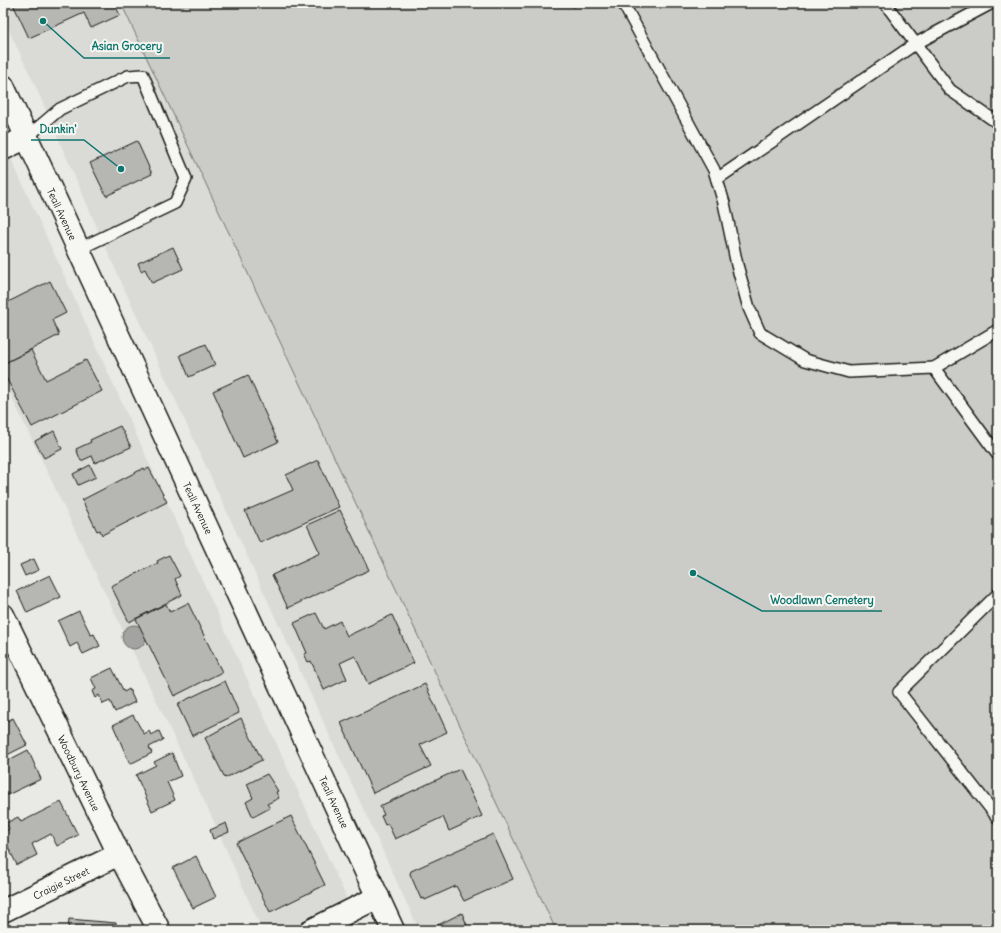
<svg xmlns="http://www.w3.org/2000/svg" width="1001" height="933" font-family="Delius,sans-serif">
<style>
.built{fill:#dadad6}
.green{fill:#cbcbc7;stroke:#747472}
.water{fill:#a3a3a1;stroke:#6d6d6c}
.building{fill:#b6b6b3;stroke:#1c1c1c}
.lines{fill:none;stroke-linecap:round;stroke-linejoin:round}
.service-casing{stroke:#1c1c1c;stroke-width:14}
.minor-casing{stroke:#1c1c1c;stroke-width:25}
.tertiary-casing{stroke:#1c1c1c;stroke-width:25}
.service{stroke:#f6f6f2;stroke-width:11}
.minor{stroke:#f6f6f2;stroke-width:22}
.tertiary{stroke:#f6f6f2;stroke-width:22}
.labels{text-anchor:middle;stroke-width:4;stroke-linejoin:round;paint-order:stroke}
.street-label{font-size:10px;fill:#1c1c1c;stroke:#f6f6f2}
.leader{fill:none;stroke:#0f766e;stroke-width:1.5}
.callout-dot{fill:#0f766e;stroke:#f6f6f2;stroke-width:1.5}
.callout-label{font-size:11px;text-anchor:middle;font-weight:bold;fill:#0f766e;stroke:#f6f6f2;stroke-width:4;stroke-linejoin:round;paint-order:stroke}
</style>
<rect width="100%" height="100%" fill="#e9e9e5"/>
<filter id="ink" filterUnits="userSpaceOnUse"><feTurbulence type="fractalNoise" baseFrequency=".025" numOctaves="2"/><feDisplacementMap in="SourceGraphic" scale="8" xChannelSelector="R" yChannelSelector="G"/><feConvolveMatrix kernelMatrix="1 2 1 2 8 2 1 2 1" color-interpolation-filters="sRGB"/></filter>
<g filter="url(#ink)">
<g class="built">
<path d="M 3,3 L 121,3 L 556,930 L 419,930 L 113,264 L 35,85 L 3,18 Z"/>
<path d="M 3,141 L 361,930 L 262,930 L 210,813 L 3,379 Z"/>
</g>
<path class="green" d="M 121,3 L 998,3 L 998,930 L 556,930 Z"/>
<circle class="water" cx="134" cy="637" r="12"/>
<g class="building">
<path d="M 17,3 L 114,3 L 120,15 L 91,28 L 84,13 L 29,38 L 13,4 Z"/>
<path d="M 571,3 L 582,3 L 573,7 Z"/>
<path d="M 137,141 L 152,174 L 106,196 L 90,163 Z"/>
<path d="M 173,247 L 183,269 L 152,283 L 145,269 L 141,271 L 138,263 Z"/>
<path d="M 50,281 L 66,313 L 52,320 L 59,335 L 3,364 L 3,292 L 8,302 Z"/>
<path d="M 206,344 L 215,365 L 189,377 L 180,355 Z"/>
<path d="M 31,350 L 46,380 L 86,360 L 102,391 L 32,427 L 3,372 L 3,364 Z"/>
<path d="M 248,375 L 278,442 L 243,458 L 213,391 Z"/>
<path d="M 120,426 L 131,447 L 95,463 L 92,456 L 81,461 L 76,449 L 91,442 L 90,440 Z"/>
<path d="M 54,431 L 62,449 L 44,458 L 35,441 Z"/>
<path d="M 318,460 L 339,507 L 260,543 L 245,511 L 293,490 L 286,475 Z"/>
<path d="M 90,465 L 96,477 L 78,485 L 73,474 Z"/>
<path d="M 144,468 L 145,470 L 149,468 L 167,502 L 102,535 L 100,530 L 97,531 L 82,500 Z"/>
<path d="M 340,510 L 369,570 L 288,608 L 272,575 L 320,553 L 307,525 Z"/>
<path d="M 169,555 L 180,576 L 175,579 L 182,595 L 129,622 L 111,586 L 158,563 L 157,561 Z"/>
<path d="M 34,559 L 39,570 L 25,576 L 20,565 Z"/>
<path d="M 50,575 L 61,597 L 27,613 L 17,591 Z"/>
<path d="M 188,603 L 222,672 L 174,696 L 136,619 L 166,604 L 170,612 Z"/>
<path d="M 79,611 L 91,635 L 94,634 L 100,646 L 83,654 L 77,643 L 70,647 L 58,621 Z"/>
<path d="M 316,613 L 324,629 L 340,621 L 347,636 L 392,615 L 414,663 L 368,684 L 355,656 L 340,663 L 347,679 L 324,690 L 311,661 L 308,662 L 304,654 L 307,653 L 294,623 Z"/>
<path d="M 112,668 L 124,692 L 129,689 L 135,702 L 115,712 L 110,701 L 103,704 L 99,695 L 95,698 L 92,691 L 96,689 L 91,678 Z"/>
<path d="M 225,681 L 239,713 L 192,736 L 177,704 Z"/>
<path d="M 425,684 L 447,732 L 420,745 L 431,766 L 373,793 L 341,723 Z"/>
<path d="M 133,715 L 144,734 L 149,731 L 151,735 L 159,731 L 163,740 L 149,747 L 152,753 L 130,764 L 113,725 Z"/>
<path d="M 13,718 L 27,745 L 3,757 L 3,723 Z"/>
<path d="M 241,718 L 262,760 L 225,778 L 205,738 Z"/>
<path d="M 28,750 L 41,779 L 3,797 L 3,763 Z"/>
<path d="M 172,753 L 181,776 L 167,782 L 175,800 L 152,811 L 136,775 L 156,765 L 154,762 Z"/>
<path d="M 460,769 L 482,816 L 449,831 L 443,817 L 395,839 L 388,824 L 385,825 L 381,816 L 384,815 L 380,806 Z"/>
<path d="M 267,774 L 278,791 L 276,792 L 279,798 L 267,804 L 270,808 L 253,817 L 246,802 L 253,798 L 247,784 Z"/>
<path d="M 61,802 L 78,835 L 57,846 L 51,834 L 32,844 L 37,855 L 17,865 L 3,837 L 3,832 L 9,829 L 6,823 L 18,817 L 21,822 Z"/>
<path d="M 291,816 L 325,885 L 270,912 L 236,843 Z"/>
<path d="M 226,823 L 229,832 L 213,839 L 210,830 Z"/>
<path d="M 493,834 L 513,879 L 464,901 L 456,886 L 425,900 L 424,898 L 421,899 L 410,874 L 411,871 Z"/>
<path d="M 196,856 L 216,897 L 193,908 L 173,868 Z"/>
<path d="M 462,913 L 469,930 L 438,930 L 436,926 Z"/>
<path d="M 69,919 L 116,923 L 116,930 L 68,930 Z"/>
</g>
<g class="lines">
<defs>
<g id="service">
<path d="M 623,3 L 714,170 L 724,203 L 737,265 L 749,308 L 760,333 L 805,360 L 849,372 L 934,368 L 998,455"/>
<path d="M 885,3 L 950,90 L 998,123"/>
<path d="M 27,137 L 60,109 L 128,76 L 143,75 L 186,179 L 175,203 L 79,249"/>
<path d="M 717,179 L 915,44 L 992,3"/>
<path d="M 934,368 L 998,330"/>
<path d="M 998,594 L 899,692 L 998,818"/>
</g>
<g id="minor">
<path d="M 3,149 L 27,137"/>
<path d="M 3,615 L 119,854 L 159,930"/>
<path d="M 3,911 L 119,854"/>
<path d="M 312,930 L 378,897"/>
</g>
<path id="tertiary" d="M 3,86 L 393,930"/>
</defs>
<use href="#service" class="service-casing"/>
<use href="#minor" class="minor-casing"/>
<use href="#tertiary" class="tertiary-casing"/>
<use href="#service" class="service"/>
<use href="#minor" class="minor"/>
<use href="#tertiary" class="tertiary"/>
</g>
</g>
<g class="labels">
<g class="street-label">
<text transform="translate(62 214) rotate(65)" y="4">Teall Avenue</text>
<text transform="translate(198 508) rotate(65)" y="4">Teall Avenue</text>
<text transform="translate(79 773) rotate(64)" y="4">Woodbury Avenue</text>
<text transform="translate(334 802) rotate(65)" y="4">Teall Avenue</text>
<text transform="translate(61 883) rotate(-26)" y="4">Craigie Street</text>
</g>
</g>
<path class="leader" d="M43 21L84 58H170M121 169L84 140H31M693 573L762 611H882"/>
<g class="callout-dot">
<circle cx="43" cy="21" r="4"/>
<circle cx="121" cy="169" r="4"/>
<circle cx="693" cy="573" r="4"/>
</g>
<g class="callout-label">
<text x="127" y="50">Asian Grocery</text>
<text x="58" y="133">Dunkin'</text>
<text x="822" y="604">Woodlawn Cemetery</text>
</g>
<rect width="1001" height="933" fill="none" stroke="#f6f6f2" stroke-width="16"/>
<rect x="8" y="8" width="985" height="917" fill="none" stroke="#1c1c1c" stroke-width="1.5" filter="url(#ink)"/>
</svg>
